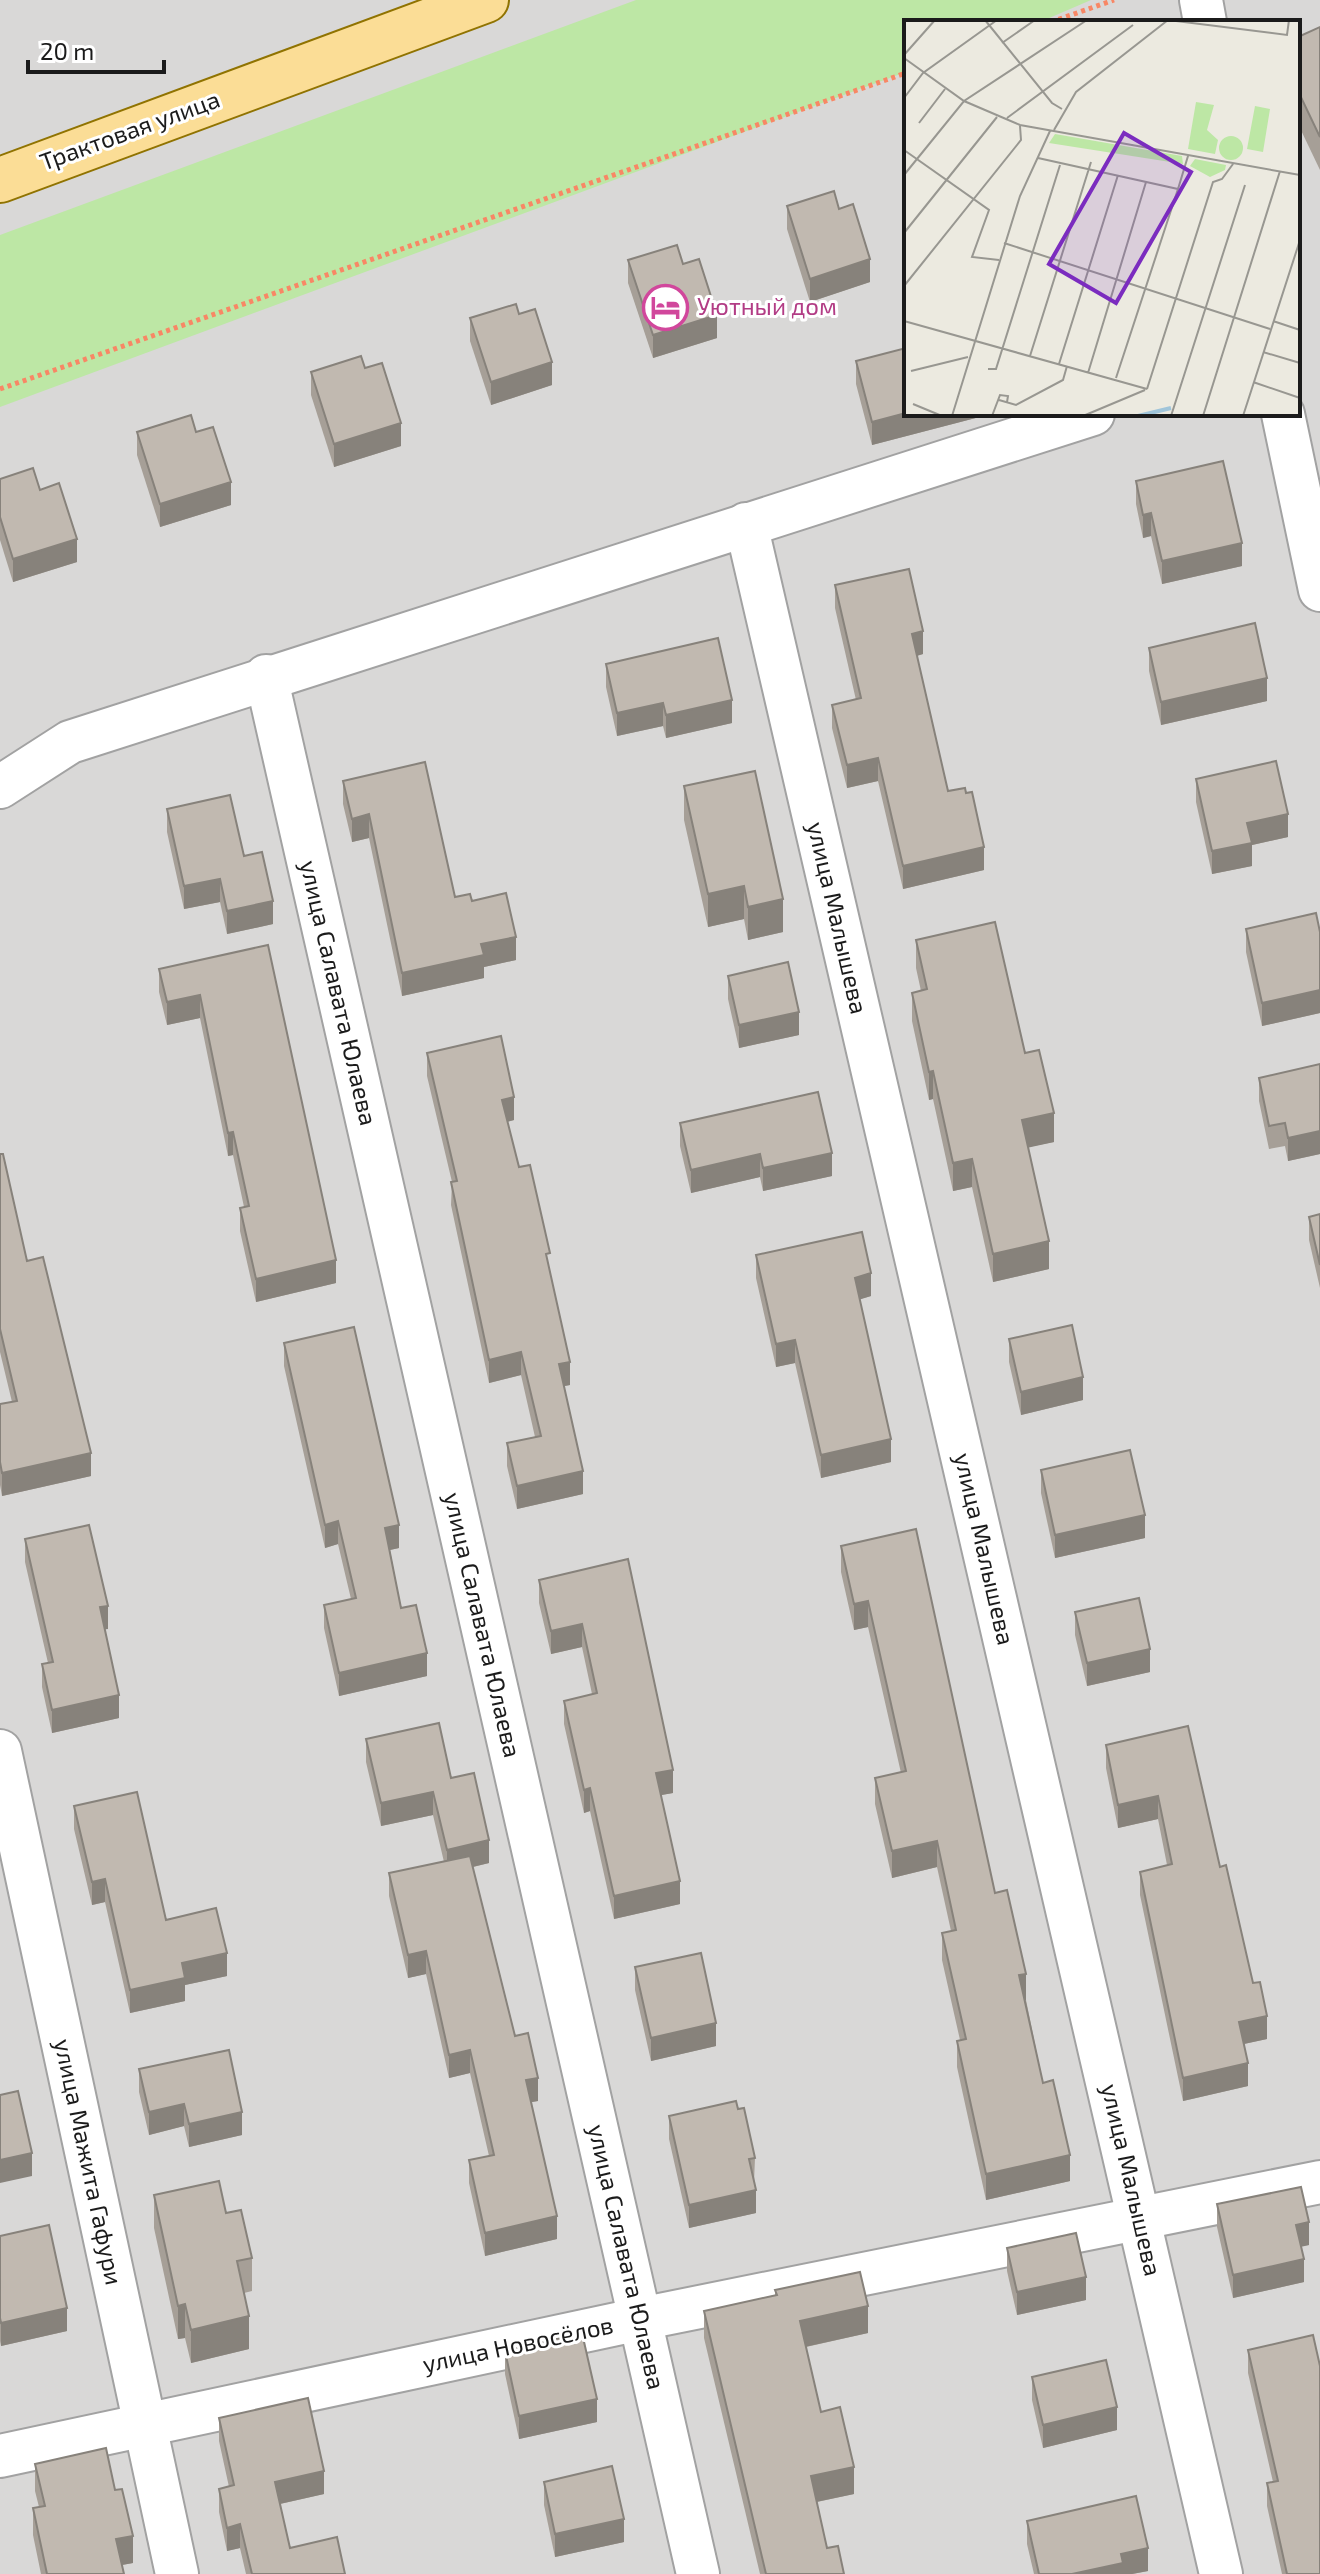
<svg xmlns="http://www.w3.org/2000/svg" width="1320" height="2574" font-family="'Exo 2',sans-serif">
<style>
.residential{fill:#d9d8d7;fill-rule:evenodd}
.grass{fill:#bde7a5}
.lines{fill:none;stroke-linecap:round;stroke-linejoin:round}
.street-casing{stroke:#a2a2a2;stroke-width:46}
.primary-casing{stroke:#907301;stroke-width:48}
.path{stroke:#f88765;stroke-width:5;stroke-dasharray:4 4;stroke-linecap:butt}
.street{stroke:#fff;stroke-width:42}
.primary{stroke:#fbdd96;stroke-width:44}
.wall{fill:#a69f97}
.shaded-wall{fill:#87827b}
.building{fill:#c1b9b0;stroke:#87827b;stroke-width:2}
.labels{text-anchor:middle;stroke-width:6;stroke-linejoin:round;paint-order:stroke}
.street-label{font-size:24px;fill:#1b1b1b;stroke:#fff}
.hotel-label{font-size:24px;fill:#b23c85;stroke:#fff;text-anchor:start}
.inset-river{fill:none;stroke:#a0c5da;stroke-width:4}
.inset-road{fill:none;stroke:#989791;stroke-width:2}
.view{fill:#7b2cbf;fill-opacity:0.15;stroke:#7b2cbf;stroke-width:4}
.inset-edge{fill:none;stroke:#1b1b1b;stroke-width:4}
</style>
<rect width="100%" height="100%" fill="#eceae0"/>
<path class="residential" d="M 0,0 L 1320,0 L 1320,2574 L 0,2574 ZM 906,22 L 1298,22 L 1298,414 L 906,414 Z"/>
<path class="grass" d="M 636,0 L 1091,0 L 1040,22 L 906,22 L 906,72 L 0,407 L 0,235 Z"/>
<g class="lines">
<defs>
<g id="street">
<path d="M 1201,0 L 1205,22"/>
<path d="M 1283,414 L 1320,590"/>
<path d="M 746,524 L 1221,2574"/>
<path d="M 266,676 L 698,2574"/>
<path d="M 0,787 L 70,742 L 1093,414"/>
<path d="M 0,1751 L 177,2574"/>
<path d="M 0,2456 L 640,2319 L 1320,2182"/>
</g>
<path id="primary" d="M 0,180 L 486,0"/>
</defs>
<use href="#street" class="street-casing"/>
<use href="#primary" class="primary-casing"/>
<g class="path">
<path d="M 1051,22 L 1114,0"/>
<path d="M 0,389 L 906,73"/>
</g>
<use href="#street" class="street"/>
<use href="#primary" class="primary"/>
</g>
<g class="wall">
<path d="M 1320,27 L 1320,170 L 1298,124 L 1298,37 Z"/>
<path d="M 787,206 L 839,209 L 870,282 L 810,302 L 787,229 Z"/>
<path d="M 628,260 L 683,264 L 717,338 L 653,358 L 628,283 Z"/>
<path d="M 519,314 L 552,385 L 491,405 L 470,341 L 470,318 Z"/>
<path d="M 856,361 L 906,414 L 991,414 L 872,445 L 856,384 Z"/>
<path d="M 365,368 L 401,446 L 334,467 L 311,395 L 311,372 Z"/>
<path d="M 137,432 L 196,432 L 231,505 L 160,527 L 137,455 Z"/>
<path d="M 0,479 L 40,490 L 77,562 L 13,582 L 0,540 Z"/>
<path d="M 1136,481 L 1242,566 L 1162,584 L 1151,536 L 1143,538 L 1136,504 Z"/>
<path d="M 835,585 L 923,654 L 917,656 L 948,791 L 984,870 L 903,889 L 878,781 L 847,788 L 832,728 L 832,705 L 856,700 L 835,608 Z"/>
<path d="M 1149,648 L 1267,701 L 1161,725 L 1149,671 Z"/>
<path d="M 606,664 L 732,723 L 666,738 L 663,726 L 617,736 L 606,687 Z"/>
<path d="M 1196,779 L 1288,837 L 1252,845 L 1252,866 L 1212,874 L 1196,802 Z"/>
<path d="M 343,781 L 455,897 L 472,901 L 516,960 L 484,967 L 484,978 L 402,996 L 369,838 L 352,842 L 343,804 Z"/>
<path d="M 684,786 L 783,932 L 748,940 L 744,919 L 708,927 L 684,820 Z"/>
<path d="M 167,809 L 244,856 L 273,924 L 227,934 L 220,902 L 184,909 L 167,832 Z"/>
<path d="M 1246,929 L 1320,932 L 1320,1013 L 1262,1026 L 1246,952 Z"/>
<path d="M 916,940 L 1025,1053 L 1054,1142 L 1028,1147 L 1049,1269 L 993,1282 L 972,1187 L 953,1191 L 933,1099 L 929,1100 L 912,1021 L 912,993 L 921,991 L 916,968 Z"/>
<path d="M 268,945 L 336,1283 L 256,1302 L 240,1231 L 240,1208 L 244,1207 L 233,1155 L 228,1156 L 200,1018 L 167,1025 L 159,992 L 159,969 Z"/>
<path d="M 728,976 L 799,1035 L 739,1048 L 728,999 Z"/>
<path d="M 427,1053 L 514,1120 L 507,1122 L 519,1167 L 550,1270 L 570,1385 L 564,1386 L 583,1494 L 517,1509 L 507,1466 L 507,1443 L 535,1437 L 521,1375 L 489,1383 L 451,1205 L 452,1182 L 427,1076 Z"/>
<path d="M 1320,1064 L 1320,1154 L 1288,1161 L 1285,1146 L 1269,1149 L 1259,1101 L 1259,1078 Z"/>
<path d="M 680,1123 L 832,1176 L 763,1191 L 760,1177 L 691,1193 L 680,1146 Z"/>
<path d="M 0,1154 L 27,1261 L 91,1476 L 2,1496 L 0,1485 L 0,1404 L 12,1402 L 0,1352 Z"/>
<path d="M 1320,1214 L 1320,1288 L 1309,1240 L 1309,1217 Z"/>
<path d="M 756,1255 L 871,1296 L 860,1299 L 891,1462 L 821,1478 L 795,1363 L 776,1367 L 756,1278 Z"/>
<path d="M 1009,1339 L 1083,1400 L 1021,1415 L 1009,1362 Z"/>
<path d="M 284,1343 L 399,1548 L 390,1550 L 401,1608 L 427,1676 L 339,1696 L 324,1628 L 324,1605 L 351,1599 L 338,1544 L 325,1548 L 284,1366 Z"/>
<path d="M 1041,1470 L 1145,1538 L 1055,1558 L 1041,1493 Z"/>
<path d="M 916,1529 L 995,1893 L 1026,2000 L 1043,2083 L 1070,2181 L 986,2200 L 957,2067 L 957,2041 L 960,2040 L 942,1960 L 942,1933 L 951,1931 L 937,1867 L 892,1878 L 875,1804 L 875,1778 L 901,1773 L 868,1627 L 854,1630 L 841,1572 L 841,1546 Z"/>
<path d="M 25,1539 L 108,1629 L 105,1629 L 119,1718 L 52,1733 L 42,1687 L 42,1664 L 48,1663 L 25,1562 Z"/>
<path d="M 628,1559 L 673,1793 L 661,1795 L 680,1904 L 614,1919 L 590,1811 L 584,1813 L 564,1724 L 564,1701 L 592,1694 L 582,1647 L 551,1654 L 539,1603 L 539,1580 Z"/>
<path d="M 1075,1612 L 1150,1672 L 1087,1686 L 1075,1635 Z"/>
<path d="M 1188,1726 L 1220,1867 L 1267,2039 L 1244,2044 L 1248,2086 L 1183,2101 L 1140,1895 L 1140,1872 L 1167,1865 L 1158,1819 L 1118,1828 L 1106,1768 L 1106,1745 Z"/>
<path d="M 366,1739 L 451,1778 L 489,1863 L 473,1867 L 515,2036 L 538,2101 L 531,2102 L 557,2239 L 485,2256 L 469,2183 L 469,2160 L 489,2156 L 470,2073 L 449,2078 L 426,1974 L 408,1978 L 389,1896 L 389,1873 L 444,1862 L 433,1815 L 381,1826 L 366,1762 Z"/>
<path d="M 74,1806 L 166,1920 L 227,1976 L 185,1985 L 185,2001 L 130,2013 L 105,1902 L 92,1905 L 74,1829 Z"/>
<path d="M 635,1967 L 716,2046 L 651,2061 L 635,1990 Z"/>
<path d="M 139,2069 L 242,2135 L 189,2147 L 184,2126 L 149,2135 L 139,2092 Z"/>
<path d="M 738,2109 L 755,2158 L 754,2182 L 756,2213 L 689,2228 L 669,2139 L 669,2116 Z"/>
<path d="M 154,2195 L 226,2213 L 252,2258 L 252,2291 L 244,2293 L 249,2349 L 191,2363 L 185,2338 L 178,2339 L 154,2228 Z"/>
<path d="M 1217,2204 L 1309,2245 L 1301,2246 L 1304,2282 L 1233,2298 L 1217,2227 Z"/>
<path d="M 0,2236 L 67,2331 L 1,2346 L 0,2341 Z"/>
<path d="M 1007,2248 L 1086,2300 L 1017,2315 L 1007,2271 Z"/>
<path d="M 775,2290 L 868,2333 L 806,2347 L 821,2412 L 854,2494 L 817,2502 L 827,2548 L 844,2574 L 760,2574 L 704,2338 L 704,2311 L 775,2295 Z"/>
<path d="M 1248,2350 L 1320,2574 L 1282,2574 L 1267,2506 L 1267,2483 L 1273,2482 L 1248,2373 Z"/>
<path d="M 505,2351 L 597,2422 L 519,2439 L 505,2374 Z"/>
<path d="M 1032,2377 L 1117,2430 L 1043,2448 L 1032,2400 Z"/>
<path d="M 219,2418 L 324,2494 L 280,2504 L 290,2548 L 345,2574 L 246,2574 L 240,2548 L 227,2551 L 219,2512 L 219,2489 L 229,2487 L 219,2441 Z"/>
<path d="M 35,2464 L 133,2563 L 122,2565 L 124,2574 L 41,2574 L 33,2535 L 33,2508 L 39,2507 L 35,2491 Z"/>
<path d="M 544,2482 L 624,2542 L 555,2557 L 544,2505 Z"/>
<path d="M 1027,2521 L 1148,2571 L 1132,2574 L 1034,2574 L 1027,2544 Z"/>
</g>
<g class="shaded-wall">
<path d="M 870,259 L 870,282 L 810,302 L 810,279 Z"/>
<path d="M 717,315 L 717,338 L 653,358 L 653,335 Z"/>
<path d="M 552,362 L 552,385 L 491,405 L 491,382 Z"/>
<path d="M 906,413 L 906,414 L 991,414 L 872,445 L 872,422 Z"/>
<path d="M 401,423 L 401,446 L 334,467 L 334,444 Z"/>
<path d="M 231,482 L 231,505 L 160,527 L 160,504 Z"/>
<path d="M 1151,513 L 1151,536 L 1143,538 L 1143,515 Z"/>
<path d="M 77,539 L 77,562 L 13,582 L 13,559 Z"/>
<path d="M 1242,543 L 1242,566 L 1162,584 L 1162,561 Z"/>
<path d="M 923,631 L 923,654 L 912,657 L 912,634 Z"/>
<path d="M 1267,678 L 1267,701 L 1161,725 L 1161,702 Z"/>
<path d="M 732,700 L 732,723 L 666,738 L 666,715 Z"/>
<path d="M 663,703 L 663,726 L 617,736 L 617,713 Z"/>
<path d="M 878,758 L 878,781 L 847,788 L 847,765 Z"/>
<path d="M 369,814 L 369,838 L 352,842 L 352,819 Z"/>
<path d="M 1288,814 L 1288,837 L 1252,845 L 1252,866 L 1212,874 L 1212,851 L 1247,823 Z"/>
<path d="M 984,847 L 984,870 L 903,889 L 903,866 Z"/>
<path d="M 220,879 L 220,902 L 184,909 L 184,886 Z"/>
<path d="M 744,886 L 744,919 L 708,927 L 708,894 Z"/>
<path d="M 783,899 L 783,932 L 748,940 L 748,907 Z"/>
<path d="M 273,901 L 273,924 L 227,934 L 227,911 Z"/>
<path d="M 516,937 L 516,960 L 484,967 L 484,978 L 402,996 L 402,973 L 481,944 Z"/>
<path d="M 1320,990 L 1320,1013 L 1262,1026 L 1262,1003 Z"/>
<path d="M 200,995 L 200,1018 L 167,1025 L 167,1002 Z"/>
<path d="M 799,1012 L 799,1035 L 739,1048 L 739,1025 Z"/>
<path d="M 933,1071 L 933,1099 L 929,1100 L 929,1072 Z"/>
<path d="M 514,1097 L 514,1120 L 502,1123 L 502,1100 Z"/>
<path d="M 1054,1113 L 1054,1142 L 1022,1149 L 1022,1120 Z"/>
<path d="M 1320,1131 L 1320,1154 L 1288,1161 L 1288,1138 Z"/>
<path d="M 233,1132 L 233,1155 L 228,1156 L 228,1133 Z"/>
<path d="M 832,1153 L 832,1176 L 763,1191 L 763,1168 Z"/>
<path d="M 760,1154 L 760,1177 L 691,1193 L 691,1170 Z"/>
<path d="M 972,1159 L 972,1187 L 953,1191 L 953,1163 Z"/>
<path d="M 1049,1241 L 1049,1269 L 993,1282 L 993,1254 Z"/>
<path d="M 336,1260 L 336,1283 L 256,1302 L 256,1279 Z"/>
<path d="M 871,1273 L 871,1296 L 855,1301 L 855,1278 Z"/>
<path d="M 795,1340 L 795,1363 L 776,1367 L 776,1344 Z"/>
<path d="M 521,1352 L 521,1375 L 489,1383 L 489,1360 Z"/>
<path d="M 570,1362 L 570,1385 L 559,1387 L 559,1364 Z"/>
<path d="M 1083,1377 L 1083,1400 L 1021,1415 L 1021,1392 Z"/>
<path d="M 891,1439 L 891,1462 L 821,1478 L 821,1455 Z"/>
<path d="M 91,1453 L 91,1476 L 2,1496 L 2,1473 Z"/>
<path d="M 583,1471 L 583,1494 L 517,1509 L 517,1486 Z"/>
<path d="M 1145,1515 L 1145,1538 L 1055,1558 L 1055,1535 Z"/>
<path d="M 338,1521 L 338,1544 L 325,1548 L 325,1525 Z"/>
<path d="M 399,1525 L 399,1548 L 385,1551 L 385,1528 Z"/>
<path d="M 868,1601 L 868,1627 L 854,1630 L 854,1604 Z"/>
<path d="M 108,1606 L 108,1629 L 100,1630 L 100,1607 Z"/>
<path d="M 582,1624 L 582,1647 L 551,1654 L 551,1631 Z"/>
<path d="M 1150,1649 L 1150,1672 L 1087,1686 L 1087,1663 Z"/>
<path d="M 427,1653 L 427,1676 L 339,1696 L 339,1673 Z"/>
<path d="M 119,1695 L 119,1718 L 52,1733 L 52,1710 Z"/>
<path d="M 673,1770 L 673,1793 L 656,1796 L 656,1773 Z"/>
<path d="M 590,1788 L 590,1811 L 584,1813 L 584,1790 Z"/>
<path d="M 433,1792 L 433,1815 L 381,1826 L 381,1803 Z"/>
<path d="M 1158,1796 L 1158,1819 L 1118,1828 L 1118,1805 Z"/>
<path d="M 489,1840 L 489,1863 L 447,1873 L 447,1850 Z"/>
<path d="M 937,1841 L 937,1867 L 892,1878 L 892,1851 Z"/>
<path d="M 105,1879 L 105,1902 L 92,1905 L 92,1882 Z"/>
<path d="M 680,1881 L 680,1904 L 614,1919 L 614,1896 Z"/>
<path d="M 426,1951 L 426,1974 L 408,1978 L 408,1955 Z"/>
<path d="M 227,1953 L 227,1976 L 185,1985 L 185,2001 L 130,2013 L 130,1990 L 182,1963 Z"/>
<path d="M 1026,1974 L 1026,2000 L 1019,2001 L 1019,1975 Z"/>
<path d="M 1267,2016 L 1267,2039 L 1239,2045 L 1239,2022 Z"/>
<path d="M 716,2023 L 716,2046 L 651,2061 L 651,2038 Z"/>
<path d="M 470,2050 L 470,2073 L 449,2078 L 449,2055 Z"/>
<path d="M 1248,2063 L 1248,2086 L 1183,2101 L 1183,2078 Z"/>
<path d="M 538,2078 L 538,2101 L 526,2103 L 526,2080 Z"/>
<path d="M 184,2104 L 184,2126 L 149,2135 L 149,2112 Z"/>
<path d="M 242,2112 L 242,2135 L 189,2147 L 189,2124 Z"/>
<path d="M 32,2153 L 32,2176 L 0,2183 L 0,2160 Z"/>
<path d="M 1070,2155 L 1070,2181 L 986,2200 L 986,2174 Z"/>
<path d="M 756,2190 L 756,2213 L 689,2228 L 689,2205 Z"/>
<path d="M 557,2216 L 557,2239 L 485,2256 L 485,2233 Z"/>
<path d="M 1309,2222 L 1309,2245 L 1296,2248 L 1296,2225 Z"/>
<path d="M 1304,2259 L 1304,2282 L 1233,2298 L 1233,2275 Z"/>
<path d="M 1086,2277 L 1086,2300 L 1017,2315 L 1017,2292 Z"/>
<path d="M 185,2304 L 185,2338 L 178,2339 L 178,2306 Z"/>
<path d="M 868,2306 L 868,2333 L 800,2348 L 800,2321 Z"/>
<path d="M 67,2308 L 67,2331 L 1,2346 L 1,2323 Z"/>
<path d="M 249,2316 L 249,2349 L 191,2363 L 191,2330 Z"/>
<path d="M 597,2399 L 597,2422 L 519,2439 L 519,2416 Z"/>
<path d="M 1117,2407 L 1117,2430 L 1043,2448 L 1043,2425 Z"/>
<path d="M 854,2467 L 854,2494 L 811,2503 L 811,2476 Z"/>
<path d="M 324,2471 L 324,2494 L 275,2505 L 275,2482 Z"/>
<path d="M 624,2519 L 624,2542 L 555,2557 L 555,2534 Z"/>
<path d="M 240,2524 L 240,2548 L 227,2551 L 227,2528 Z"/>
<path d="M 133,2536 L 133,2563 L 116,2566 L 116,2539 Z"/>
<path d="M 1148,2548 L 1148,2571 L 1132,2574 L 1072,2574 L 1121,2554 Z"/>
</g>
<g class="building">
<path d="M 1320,27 L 1320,137 L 1298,91 L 1298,37 Z"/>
<path d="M 834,191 L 839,209 L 853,204 L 870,259 L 810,279 L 787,206 Z"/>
<path d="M 677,245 L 683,264 L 699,259 L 717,315 L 653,335 L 628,260 Z"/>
<path d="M 516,304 L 519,314 L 535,309 L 552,362 L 491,382 L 470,318 Z"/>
<path d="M 906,348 L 906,413 L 872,422 L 856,361 Z"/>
<path d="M 361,356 L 365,368 L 382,363 L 401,423 L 334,444 L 311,372 Z"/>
<path d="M 191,415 L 196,432 L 213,427 L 231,482 L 160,504 L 137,432 Z"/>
<path d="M 1223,461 L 1242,543 L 1162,561 L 1151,513 L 1143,515 L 1136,481 Z"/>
<path d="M 33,468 L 40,490 L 59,483 L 77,539 L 13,559 L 0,517 L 0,479 Z"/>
<path d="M 909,569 L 923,631 L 912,634 L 948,791 L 965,788 L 966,793 L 972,792 L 984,847 L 903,866 L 878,758 L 847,765 L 832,705 L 861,698 L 835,585 Z"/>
<path d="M 1255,623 L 1267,678 L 1161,702 L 1149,648 Z"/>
<path d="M 718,638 L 732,700 L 666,715 L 663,703 L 617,713 L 606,664 Z"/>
<path d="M 1276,761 L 1288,814 L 1247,823 L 1252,843 L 1212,851 L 1196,779 Z"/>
<path d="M 425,762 L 455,897 L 470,894 L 472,901 L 506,893 L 516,937 L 481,944 L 484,955 L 402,973 L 369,814 L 352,819 L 343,781 Z"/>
<path d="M 755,771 L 783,899 L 748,907 L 744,886 L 708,894 L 684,786 Z"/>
<path d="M 230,795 L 244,856 L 262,852 L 273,901 L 227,911 L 220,879 L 184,886 L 167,809 Z"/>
<path d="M 1316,913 L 1320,932 L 1320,990 L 1262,1003 L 1246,929 Z"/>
<path d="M 995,922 L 1025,1053 L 1039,1050 L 1054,1113 L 1022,1120 L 1049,1241 L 993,1254 L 972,1159 L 953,1163 L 933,1071 L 929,1072 L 912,993 L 927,989 L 916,940 Z"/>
<path d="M 268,945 L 336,1260 L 256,1279 L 240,1208 L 249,1206 L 233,1132 L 228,1133 L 200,995 L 167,1002 L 159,969 Z"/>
<path d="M 788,962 L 799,1012 L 739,1025 L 728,976 Z"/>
<path d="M 501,1036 L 514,1097 L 502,1100 L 519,1167 L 530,1165 L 550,1253 L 546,1254 L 570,1362 L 559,1364 L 583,1471 L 517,1486 L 507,1443 L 541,1436 L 521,1352 L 489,1360 L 451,1182 L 457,1181 L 427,1053 Z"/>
<path d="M 1320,1064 L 1320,1131 L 1288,1138 L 1285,1123 L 1269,1126 L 1259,1078 Z"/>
<path d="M 818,1092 L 832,1153 L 763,1168 L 760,1154 L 691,1170 L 680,1123 Z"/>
<path d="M 0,1154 L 3,1154 L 27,1261 L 43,1257 L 91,1453 L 2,1473 L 0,1462 L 0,1404 L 17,1401 L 0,1329 Z"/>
<path d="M 1320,1214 L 1320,1265 L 1309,1217 Z"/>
<path d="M 862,1232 L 871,1273 L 855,1278 L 891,1439 L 821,1455 L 795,1340 L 776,1344 L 756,1255 Z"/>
<path d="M 1072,1325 L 1083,1377 L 1021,1392 L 1009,1339 Z"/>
<path d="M 354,1327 L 399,1525 L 385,1528 L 401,1608 L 416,1605 L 427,1653 L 339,1673 L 324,1605 L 356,1598 L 338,1521 L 325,1525 L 284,1343 Z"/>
<path d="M 1130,1450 L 1145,1515 L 1055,1535 L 1041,1470 Z"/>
<path d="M 89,1525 L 108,1606 L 100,1607 L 119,1695 L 52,1710 L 42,1664 L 53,1662 L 25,1539 Z"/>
<path d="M 916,1529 L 995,1893 L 1007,1890 L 1026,1974 L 1019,1975 L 1043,2083 L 1053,2080 L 1070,2155 L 986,2174 L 957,2041 L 966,2039 L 942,1933 L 956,1930 L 937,1841 L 892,1851 L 875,1778 L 906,1771 L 868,1601 L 854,1604 L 841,1546 Z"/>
<path d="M 628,1559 L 673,1770 L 656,1773 L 680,1881 L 614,1896 L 590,1788 L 584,1790 L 564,1701 L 597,1693 L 582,1624 L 551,1631 L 539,1580 Z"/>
<path d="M 1139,1598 L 1150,1649 L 1087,1663 L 1075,1612 Z"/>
<path d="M 439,1723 L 451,1778 L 474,1773 L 489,1840 L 447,1850 L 433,1792 L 381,1803 L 366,1739 Z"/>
<path d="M 1188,1726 L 1220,1867 L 1226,1865 L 1253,1983 L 1260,1982 L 1267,2016 L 1239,2022 L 1248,2063 L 1183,2078 L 1140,1872 L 1172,1864 L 1158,1796 L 1118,1805 L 1106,1745 Z"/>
<path d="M 137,1792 L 166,1920 L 216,1908 L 227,1953 L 182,1963 L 185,1978 L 130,1990 L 105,1879 L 92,1882 L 74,1806 Z"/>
<path d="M 470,1856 L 515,2036 L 528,2033 L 538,2078 L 526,2080 L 557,2216 L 485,2233 L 469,2160 L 494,2155 L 470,2050 L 449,2055 L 426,1951 L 408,1955 L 389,1873 Z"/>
<path d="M 701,1953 L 716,2023 L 651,2038 L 635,1967 Z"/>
<path d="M 229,2050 L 242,2112 L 189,2124 L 184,2104 L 149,2112 L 139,2069 Z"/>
<path d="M 18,2091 L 32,2153 L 0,2160 L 0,2095 Z"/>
<path d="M 736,2101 L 738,2109 L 744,2108 L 755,2158 L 749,2159 L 756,2190 L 689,2205 L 669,2116 Z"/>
<path d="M 219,2181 L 226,2213 L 241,2210 L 252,2258 L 237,2261 L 249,2316 L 191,2330 L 185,2304 L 178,2306 L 154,2195 Z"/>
<path d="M 1301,2187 L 1309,2222 L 1296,2225 L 1304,2259 L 1233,2275 L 1217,2204 Z"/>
<path d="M 49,2225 L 67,2308 L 1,2323 L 0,2318 L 0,2236 Z"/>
<path d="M 1076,2233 L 1086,2277 L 1017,2292 L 1007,2248 Z"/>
<path d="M 860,2272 L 868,2306 L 800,2321 L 821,2412 L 840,2407 L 854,2467 L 811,2476 L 827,2548 L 838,2546 L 844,2574 L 766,2574 L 704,2311 L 777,2295 L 775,2290 Z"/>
<path d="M 582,2333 L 597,2399 L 519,2416 L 505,2351 Z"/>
<path d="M 1313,2335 L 1320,2366 L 1320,2574 L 1287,2574 L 1267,2483 L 1278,2481 L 1248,2350 Z"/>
<path d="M 1106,2360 L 1117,2407 L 1043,2425 L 1032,2377 Z"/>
<path d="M 308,2398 L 324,2471 L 275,2482 L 290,2548 L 337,2537 L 345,2574 L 252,2574 L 240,2524 L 227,2528 L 219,2489 L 234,2485 L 219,2418 Z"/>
<path d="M 106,2448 L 115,2490 L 122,2489 L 133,2536 L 116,2539 L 124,2574 L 47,2574 L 33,2508 L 45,2506 L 35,2464 Z"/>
<path d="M 612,2466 L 624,2519 L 555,2534 L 544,2482 Z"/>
<path d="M 1136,2496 L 1148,2548 L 1121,2554 L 1123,2563 L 1072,2574 L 1039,2574 L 1027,2521 Z"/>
</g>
<defs>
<symbol id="hotel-ring" viewBox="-11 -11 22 22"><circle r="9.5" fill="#fff" stroke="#d1479c" stroke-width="1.5"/><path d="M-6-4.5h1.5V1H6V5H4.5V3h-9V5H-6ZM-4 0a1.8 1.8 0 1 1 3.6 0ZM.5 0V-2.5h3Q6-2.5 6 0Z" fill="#d1479c"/></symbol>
</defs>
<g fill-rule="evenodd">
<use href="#hotel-ring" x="640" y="282" width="51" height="51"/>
</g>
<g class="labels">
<g class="street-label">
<text transform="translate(130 131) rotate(-20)" y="8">Трактовая улица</text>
<text transform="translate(837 918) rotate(77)" y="8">улица Малышева</text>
<text transform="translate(338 993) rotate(77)" y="8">улица Салавата Юлаева</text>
<text transform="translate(984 1549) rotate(77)" y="8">улица Малышева</text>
<text transform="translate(482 1625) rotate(77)" y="8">улица Салавата Юлаева</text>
<text transform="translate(88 2162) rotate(78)" y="8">улица Мажита Гафури</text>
<text transform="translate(1131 2180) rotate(77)" y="8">улица Малышева</text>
<text transform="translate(626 2257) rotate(77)" y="8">улица Салавата Юлаева</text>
<text transform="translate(518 2345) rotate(-12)" y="8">улица Новосёлов</text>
</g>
<g class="hotel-label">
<text x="697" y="315">Уютный дом</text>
</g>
</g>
<g transform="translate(904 20)">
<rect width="396" height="396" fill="#eceae0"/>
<path d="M 292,82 L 310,85 L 303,110 L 314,120 L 311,134 L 284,129 ZM 351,86 L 366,89 L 359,132 L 343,129 ZM 151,114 L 278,136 L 279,144 L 145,123 ZM315 128a12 12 0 1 1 24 0a12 12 0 1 1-24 0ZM 291,139 L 322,145 L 321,150 L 306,157 L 286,146 Z" fill="#bde7a5"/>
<path class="inset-river" d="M 234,396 L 267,388"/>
<path class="inset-road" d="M 81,0 L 148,83 L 158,89M 264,0 L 383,15 L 385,0M 98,23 L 131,0M 0,35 L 31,0M 0,38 L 60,81 L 116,105 L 396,155M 0,78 L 19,53 L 93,0M 103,98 L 229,5M 15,103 L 41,69M 150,110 L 172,72 L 264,0M 0,130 L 85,190 L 68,237 L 95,240M 134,138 L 274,169 L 284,136M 0,155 L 60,81 L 183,0M 0,213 L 93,97M 100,223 L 366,309M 0,266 L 117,120 L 116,106M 0,301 L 243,369M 369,301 L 396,310M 359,332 L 396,343M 126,336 L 187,142M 155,344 L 214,155M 84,349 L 92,349 L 156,145M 7,351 L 64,337M 184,353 L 242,162M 212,358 L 274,169M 349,362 L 396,378M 243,369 L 309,162 L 318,159 L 329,144M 95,380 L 112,385 L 159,360 L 163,346M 9,384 L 38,396M 48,396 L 116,176 L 146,111M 88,396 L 96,375 L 104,376 L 103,382M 179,396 L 241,370M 267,396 L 341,165M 299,396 L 376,151M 339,396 L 396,220"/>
<path class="view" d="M 220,113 L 287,152 L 212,283 L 145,244 Z"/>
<rect width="396" height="396" class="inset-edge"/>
</g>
<path d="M28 60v12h136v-12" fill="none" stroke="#1b1b1b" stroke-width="4"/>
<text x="40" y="60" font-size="24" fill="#1b1b1b" stroke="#ffffff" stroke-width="6" paint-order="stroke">20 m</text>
</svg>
